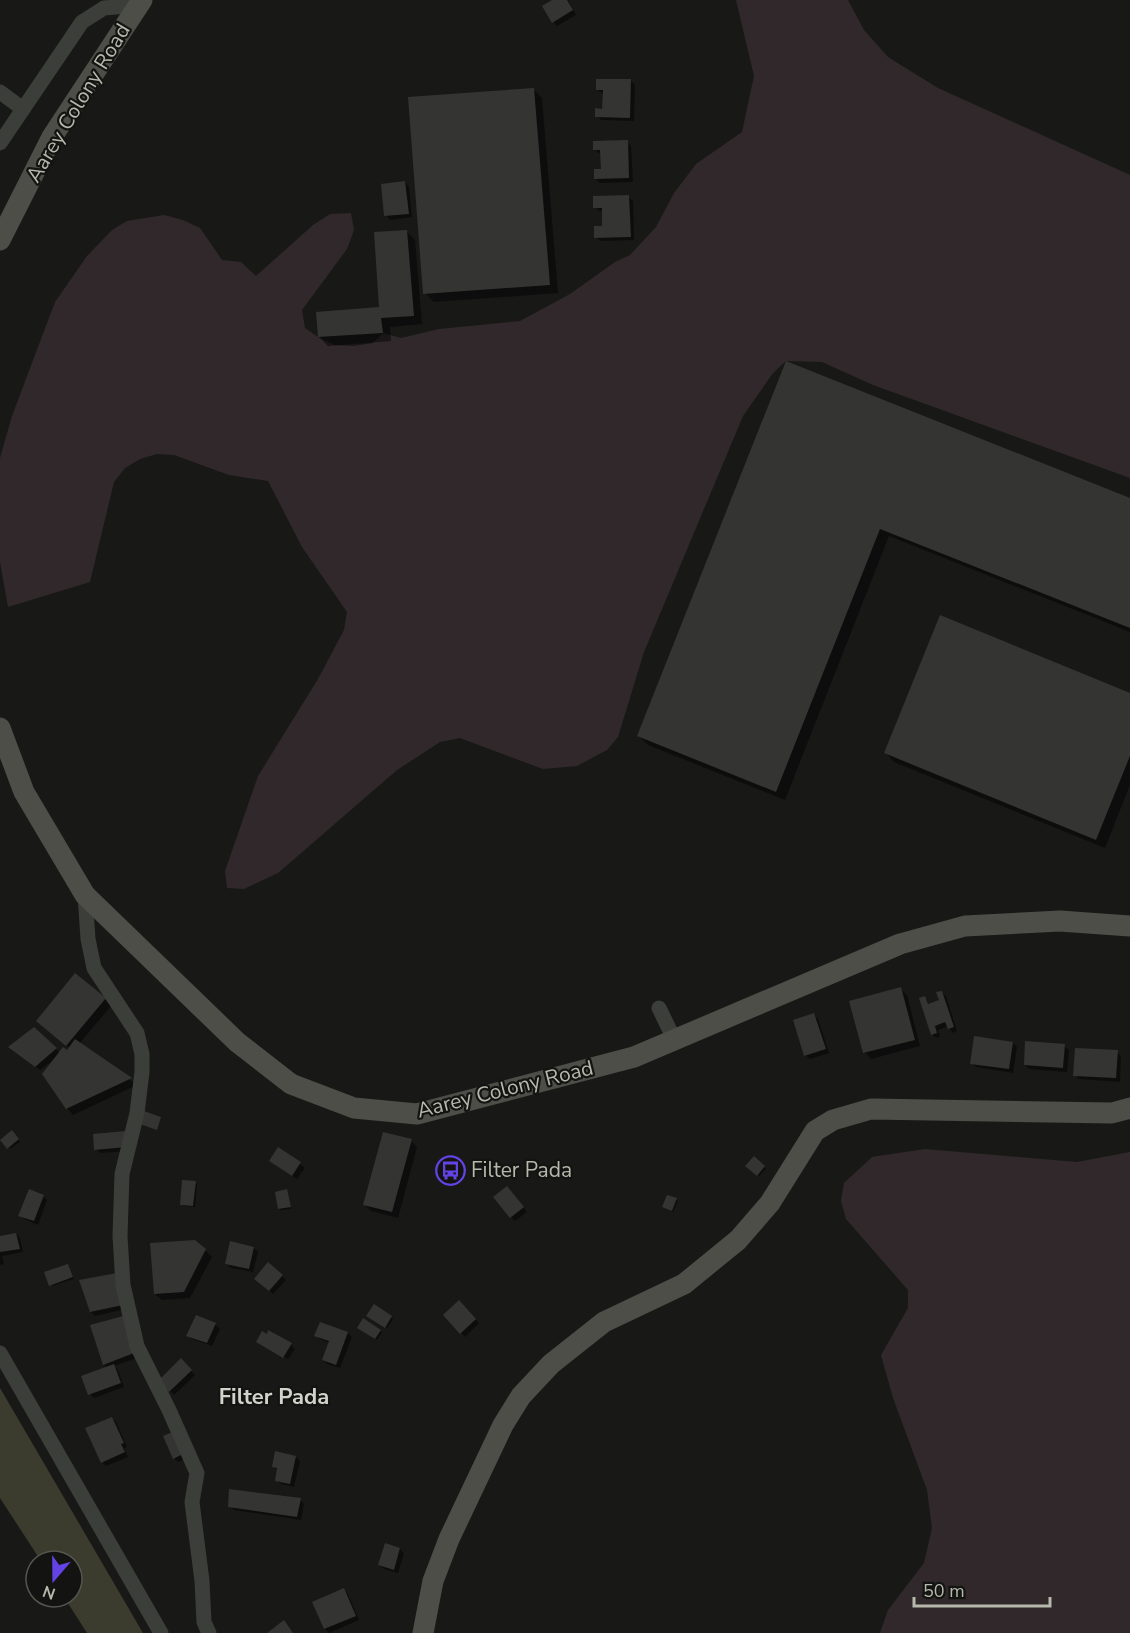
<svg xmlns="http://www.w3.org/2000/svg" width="1130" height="1633" font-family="'Nunito Sans',sans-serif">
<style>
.green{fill:#31282b}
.water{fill:#3c3c2e}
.shadow{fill:#0007}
.building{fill:#343532}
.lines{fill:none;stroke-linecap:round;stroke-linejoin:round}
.street{stroke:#3c3e39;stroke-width:15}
.secondary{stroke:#4c4e47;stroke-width:21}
.labels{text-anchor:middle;stroke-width:4.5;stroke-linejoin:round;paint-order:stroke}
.street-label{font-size:21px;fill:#b5b8aa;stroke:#131412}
.poi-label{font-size:21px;fill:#b5b8aa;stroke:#131412;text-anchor:start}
.neighbourhood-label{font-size:22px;font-weight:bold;fill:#d2d4cb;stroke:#131412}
</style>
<rect width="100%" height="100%" fill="#181917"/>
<g class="green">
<path d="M 736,0 L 848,0 L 864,30 L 888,57 L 904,67 L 938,88 L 1130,175 L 1130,478 L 873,385 L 822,362 L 786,361 L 773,373 L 743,416 L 644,652 L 618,737 L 607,750 L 577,766 L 543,769 L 460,738 L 440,742 L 397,770 L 278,873 L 244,889 L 227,888 L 225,871 L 258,776 L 318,679 L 344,630 L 347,612 L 302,547 L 268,481 L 229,475 L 174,455 L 157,454 L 140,459 L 125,468 L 114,482 L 90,582 L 8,607 L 0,562 L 0,458 L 12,416 L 55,302 L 87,256 L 112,230 L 127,221 L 164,215 L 183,220 L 200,228 L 222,260 L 241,262 L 256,276 L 313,225 L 330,214 L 351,213 L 354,230 L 347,249 L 302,310 L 305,328 L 318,337 L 335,345 L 354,346 L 373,343 L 383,333 L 401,338 L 439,329 L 520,321 L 570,294 L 615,262 L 630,255 L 656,227 L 674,193 L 696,164 L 742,132 L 754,76 Z"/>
<path d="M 925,1149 L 1077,1162 L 1130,1152 L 1130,1633 L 880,1633 L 888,1610 L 924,1563 L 932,1528 L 927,1490 L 893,1398 L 881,1355 L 908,1308 L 908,1290 L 846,1219 L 841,1201 L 844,1183 L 872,1157 Z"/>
</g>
<path class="water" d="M 0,1388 L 143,1633 L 87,1633 L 64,1597 L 72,1597 L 72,1561 L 41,1561 L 0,1498 Z"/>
<g class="shadow">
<path d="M 555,0 L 568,0 L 576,15 L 557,26 L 553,22 Z"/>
<path d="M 631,81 L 635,85 L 634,121 L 601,120 L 597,116 L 604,110 L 604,94 L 597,90 Z"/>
<path d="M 533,89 L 542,98 L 558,293 L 434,302 L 425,293 Z"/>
<path d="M 627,142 L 631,146 L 633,182 L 600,183 L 595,178 L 603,170 L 602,153 L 599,153 L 594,149 Z"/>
<path d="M 405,182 L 409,187 L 412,217 L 390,220 L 386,215 Z"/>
<path d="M 628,197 L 633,201 L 634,240 L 600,241 L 596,237 L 604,227 L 603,211 L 599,211 L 595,207 Z"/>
<path d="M 406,231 L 415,240 L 422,324 L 390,327 L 391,341 L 328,346 L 319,337 L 381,309 Z"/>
<path d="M 787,363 L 1130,499 L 1130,632 L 889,536 L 785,800 L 648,745 L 639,736 Z"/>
<path d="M 1130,694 L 1130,785 L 1105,848 L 894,762 L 886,753 Z"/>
<path d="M 900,989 L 907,995 L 920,1046 L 871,1059 L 865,1052 Z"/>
<path d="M 941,992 L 946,996 L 957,1031 L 953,1033 L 948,1026 L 938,1030 L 940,1037 L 936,1038 L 932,1034 L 925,998 L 930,1005 L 941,1001 Z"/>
<path d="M 105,999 L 111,1006 L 79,1044 L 137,1085 L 73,1115 L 67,1108 L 55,1059 L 40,1070 L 14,1051 L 34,1028 L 60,1053 L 67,1051 L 70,1048 L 44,1027 Z"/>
<path d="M 814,1015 L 818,1019 L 829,1053 L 810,1059 L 805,1055 Z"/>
<path d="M 1013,1043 L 1017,1047 L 1013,1073 L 976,1067 L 972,1063 Z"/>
<path d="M 1064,1046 L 1069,1050 L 1067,1072 L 1029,1069 L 1025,1065 Z"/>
<path d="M 1117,1052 L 1121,1056 L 1120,1082 L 1079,1079 L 1075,1075 Z"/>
<path d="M 12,1132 L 20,1142 L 10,1149 L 2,1140 Z"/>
<path d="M 95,1136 L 131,1151 L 100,1153 L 96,1149 Z"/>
<path d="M 411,1141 L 417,1147 L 398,1218 L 371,1211 L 364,1204 Z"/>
<path d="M 279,1149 L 305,1168 L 297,1179 L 275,1165 Z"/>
<path d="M 754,1158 L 766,1169 L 759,1176 L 747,1166 Z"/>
<path d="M 195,1182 L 197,1184 L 195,1207 L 183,1206 L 182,1204 Z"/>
<path d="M 287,1191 L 291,1209 L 281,1210 L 279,1209 Z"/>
<path d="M 511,1192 L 527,1212 L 515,1221 L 511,1217 Z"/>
<path d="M 43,1196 L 47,1200 L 38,1225 L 24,1219 L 20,1215 Z"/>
<path d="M 676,1200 L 678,1201 L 673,1212 L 664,1207 Z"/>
<path d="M 16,1234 L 20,1238 L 23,1252 L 2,1256 L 4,1264 L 0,1265 L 0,1237 Z"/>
<path d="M 254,1248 L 258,1252 L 253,1272 L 231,1268 L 226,1264 Z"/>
<path d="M 205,1250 L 212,1257 L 190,1298 L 162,1300 L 155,1294 Z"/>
<path d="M 68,1266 L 74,1279 L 52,1286 L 51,1285 Z"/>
<path d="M 117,1275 L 126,1309 L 95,1316 L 91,1312 Z"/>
<path d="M 282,1276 L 286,1280 L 273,1294 L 256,1278 Z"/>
<path d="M 459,1302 L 479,1323 L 465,1337 L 445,1315 Z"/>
<path d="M 374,1306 L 393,1319 L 387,1328 L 370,1317 Z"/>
<path d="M 196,1317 L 216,1325 L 220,1329 L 212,1346 L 192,1339 L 188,1335 Z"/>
<path d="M 130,1321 L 137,1358 L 114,1366 L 118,1370 L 124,1387 L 94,1398 L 90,1394 L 108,1368 L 104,1365 Z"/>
<path d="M 321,1324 L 348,1333 L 352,1337 L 340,1368 L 327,1364 L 323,1360 L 330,1343 L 320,1339 L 316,1335 Z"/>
<path d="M 360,1329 L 380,1331 L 382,1332 L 377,1340 Z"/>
<path d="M 260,1343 L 291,1345 L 295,1349 L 288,1359 Z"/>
<path d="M 181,1360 L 195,1375 L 174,1395 L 160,1381 Z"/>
<path d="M 112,1418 L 116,1422 L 127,1447 L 124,1448 L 128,1457 L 106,1466 L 102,1462 Z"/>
<path d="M 177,1432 L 190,1457 L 178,1462 L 174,1458 Z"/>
<path d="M 296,1457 L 300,1461 L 294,1487 L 281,1484 L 276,1480 L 278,1471 L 274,1467 Z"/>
<path d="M 300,1500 L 304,1504 L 301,1520 L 234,1510 L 230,1506 Z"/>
<path d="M 386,1545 L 400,1549 L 404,1554 L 398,1573 L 384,1569 L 379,1565 Z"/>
<path d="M 344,1590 L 348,1594 L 359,1620 L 329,1633 L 325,1629 Z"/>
</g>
<g class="building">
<path d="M 552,0 L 567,0 L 573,10 L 552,23 L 542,6 Z"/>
<path d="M 596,79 L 631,79 L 630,118 L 595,117 L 595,108 L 602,109 L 603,90 L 596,90 Z"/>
<path d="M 534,88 L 550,285 L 423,294 L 408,97 Z"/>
<path d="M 628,140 L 629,178 L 594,179 L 594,169 L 601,169 L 600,150 L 593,150 L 593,141 Z"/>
<path d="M 405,181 L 409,214 L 384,216 L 381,184 Z"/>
<path d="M 629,195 L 631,237 L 594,238 L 594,226 L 602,226 L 602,208 L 593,208 L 593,196 Z"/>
<path d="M 407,230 L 414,316 L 381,318 L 383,333 L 318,337 L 316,312 L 379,307 L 374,232 Z"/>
<path d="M 786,361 L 1130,498 L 1130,628 L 880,529 L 776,792 L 637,736 Z"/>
<path d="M 940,615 L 1130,693 L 1130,756 L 1096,840 L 884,753 Z"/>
<path d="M 75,973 L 106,998 L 66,1046 L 36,1021 Z"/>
<path d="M 901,987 L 915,1040 L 863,1053 L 849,1001 Z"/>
<path d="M 942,991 L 954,1027 L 948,1029 L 945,1022 L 935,1026 L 937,1033 L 931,1035 L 919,998 L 925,996 L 928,1004 L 939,1000 L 936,992 Z"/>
<path d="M 814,1013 L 826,1049 L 804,1056 L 793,1020 Z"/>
<path d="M 34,1027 L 57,1048 L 35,1067 L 8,1047 Z"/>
<path d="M 974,1036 L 1013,1042 L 1009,1069 L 970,1064 Z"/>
<path d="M 75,1039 L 132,1078 L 66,1109 L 42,1074 L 63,1047 L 67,1050 Z"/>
<path d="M 1025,1041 L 1065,1044 L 1063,1068 L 1024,1065 Z"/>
<path d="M 1075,1048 L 1118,1050 L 1116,1078 L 1073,1076 Z"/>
<path d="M 144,1111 L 161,1117 L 157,1130 L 140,1124 Z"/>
<path d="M 12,1130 L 19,1139 L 7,1149 L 0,1140 Z"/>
<path d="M 126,1131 L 127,1147 L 94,1150 L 93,1134 Z"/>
<path d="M 383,1132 L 412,1139 L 392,1212 L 363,1205 Z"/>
<path d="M 278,1147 L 301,1162 L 292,1176 L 269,1161 Z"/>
<path d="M 754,1156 L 765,1166 L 757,1176 L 745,1166 Z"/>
<path d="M 182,1180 L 196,1181 L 193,1206 L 180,1205 Z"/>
<path d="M 507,1186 L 524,1207 L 510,1218 L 493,1197 Z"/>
<path d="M 29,1189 L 44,1195 L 34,1221 L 18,1216 Z"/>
<path d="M 287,1189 L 291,1207 L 278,1209 L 275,1192 Z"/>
<path d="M 667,1195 L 677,1198 L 672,1211 L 662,1207 Z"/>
<path d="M 16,1233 L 20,1249 L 0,1252 L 0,1236 Z"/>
<path d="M 195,1240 L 206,1249 L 184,1292 L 154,1294 L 150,1243 Z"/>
<path d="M 230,1241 L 254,1247 L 249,1269 L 225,1264 Z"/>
<path d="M 268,1262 L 283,1275 L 269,1291 L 254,1279 Z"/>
<path d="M 68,1264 L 73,1277 L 49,1286 L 44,1272 Z"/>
<path d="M 117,1273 L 123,1305 L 90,1312 L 79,1280 Z"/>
<path d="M 459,1300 L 476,1319 L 460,1334 L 443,1315 Z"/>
<path d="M 374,1304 L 392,1316 L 385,1328 L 366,1316 Z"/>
<path d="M 127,1315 L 134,1353 L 103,1365 L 90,1325 Z"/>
<path d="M 196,1315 L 216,1323 L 207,1343 L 186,1336 Z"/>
<path d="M 363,1318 L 381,1330 L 375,1339 L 357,1328 Z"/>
<path d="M 320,1322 L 348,1332 L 336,1365 L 322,1360 L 329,1341 L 314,1336 Z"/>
<path d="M 268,1330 L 292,1343 L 283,1358 L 256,1342 L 262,1331 L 267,1334 Z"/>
<path d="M 181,1358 L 192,1370 L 169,1392 L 158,1381 Z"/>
<path d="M 114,1364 L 121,1383 L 88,1395 L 81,1376 Z"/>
<path d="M 112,1417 L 124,1443 L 121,1444 L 125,1452 L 101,1463 L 85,1428 Z"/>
<path d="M 177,1430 L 187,1452 L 173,1459 L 163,1436 Z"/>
<path d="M 275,1451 L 296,1456 L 290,1484 L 275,1481 L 277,1468 L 272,1467 Z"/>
<path d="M 229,1489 L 301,1498 L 297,1517 L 228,1507 Z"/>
<path d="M 385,1543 L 400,1548 L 394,1570 L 378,1565 Z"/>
<path d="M 344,1588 L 356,1616 L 324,1629 L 312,1602 Z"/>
<path d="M 284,1620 L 293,1633 L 267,1633 Z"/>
</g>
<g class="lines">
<g class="street">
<path d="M 0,92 L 23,109"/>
<path d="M 0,143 L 82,22 L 104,8 L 139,5"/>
<path d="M 85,895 L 88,939 L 94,968 L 137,1033 L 142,1054 L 142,1072 L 137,1113 L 122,1174 L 120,1236 L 123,1285 L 137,1346 L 169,1410 L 197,1473 L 192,1502 L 202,1581 L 204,1622 L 209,1633"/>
<path d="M 659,1008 L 675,1041"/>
<path d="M 0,1353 L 161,1633"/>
</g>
<g class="secondary">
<path d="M 0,240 L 52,137 L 142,0"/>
<path d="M 0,728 L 24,792 L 85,895 L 237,1042 L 291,1084 L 354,1108 L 417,1114 L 634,1057 L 900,944 L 965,926 L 1060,921 L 1130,926"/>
<path d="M 423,1633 L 433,1581 L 449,1539 L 503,1425 L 521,1396 L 551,1364 L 604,1322 L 684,1284 L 738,1240 L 770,1203 L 815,1131 L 833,1120 L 871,1109 L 1112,1113 L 1130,1108"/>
</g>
</g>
<defs>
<symbol id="bus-ring" viewBox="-11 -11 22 22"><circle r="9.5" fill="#131412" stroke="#6343e5" stroke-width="1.5"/><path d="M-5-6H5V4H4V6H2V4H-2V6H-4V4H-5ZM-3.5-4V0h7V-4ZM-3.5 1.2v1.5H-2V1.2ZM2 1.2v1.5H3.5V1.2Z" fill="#6343e5"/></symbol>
</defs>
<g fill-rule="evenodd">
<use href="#bus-ring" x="434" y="1154" width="33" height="33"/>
</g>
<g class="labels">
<g class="street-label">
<text transform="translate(78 103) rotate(-59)" y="7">Aarey Colony Road</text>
<text transform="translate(505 1089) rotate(-14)" y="7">Aarey Colony Road</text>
</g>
<g class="poi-label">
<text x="471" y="1177">Filter Pada</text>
</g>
<g class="neighbourhood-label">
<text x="274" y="1404">Filter Pada</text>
</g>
</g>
<g transform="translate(54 1579) rotate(200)"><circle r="28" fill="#131412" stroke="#54564f" stroke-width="1.5"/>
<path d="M0-4.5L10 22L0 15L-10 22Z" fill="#6343e5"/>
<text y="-9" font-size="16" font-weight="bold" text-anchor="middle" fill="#b5b8aa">N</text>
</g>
<path d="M914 1597v9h136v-9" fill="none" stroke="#b5b8aa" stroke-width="3"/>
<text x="923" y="1597" font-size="18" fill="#b5b8aa" stroke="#131412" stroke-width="4.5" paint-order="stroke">50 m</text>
</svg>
